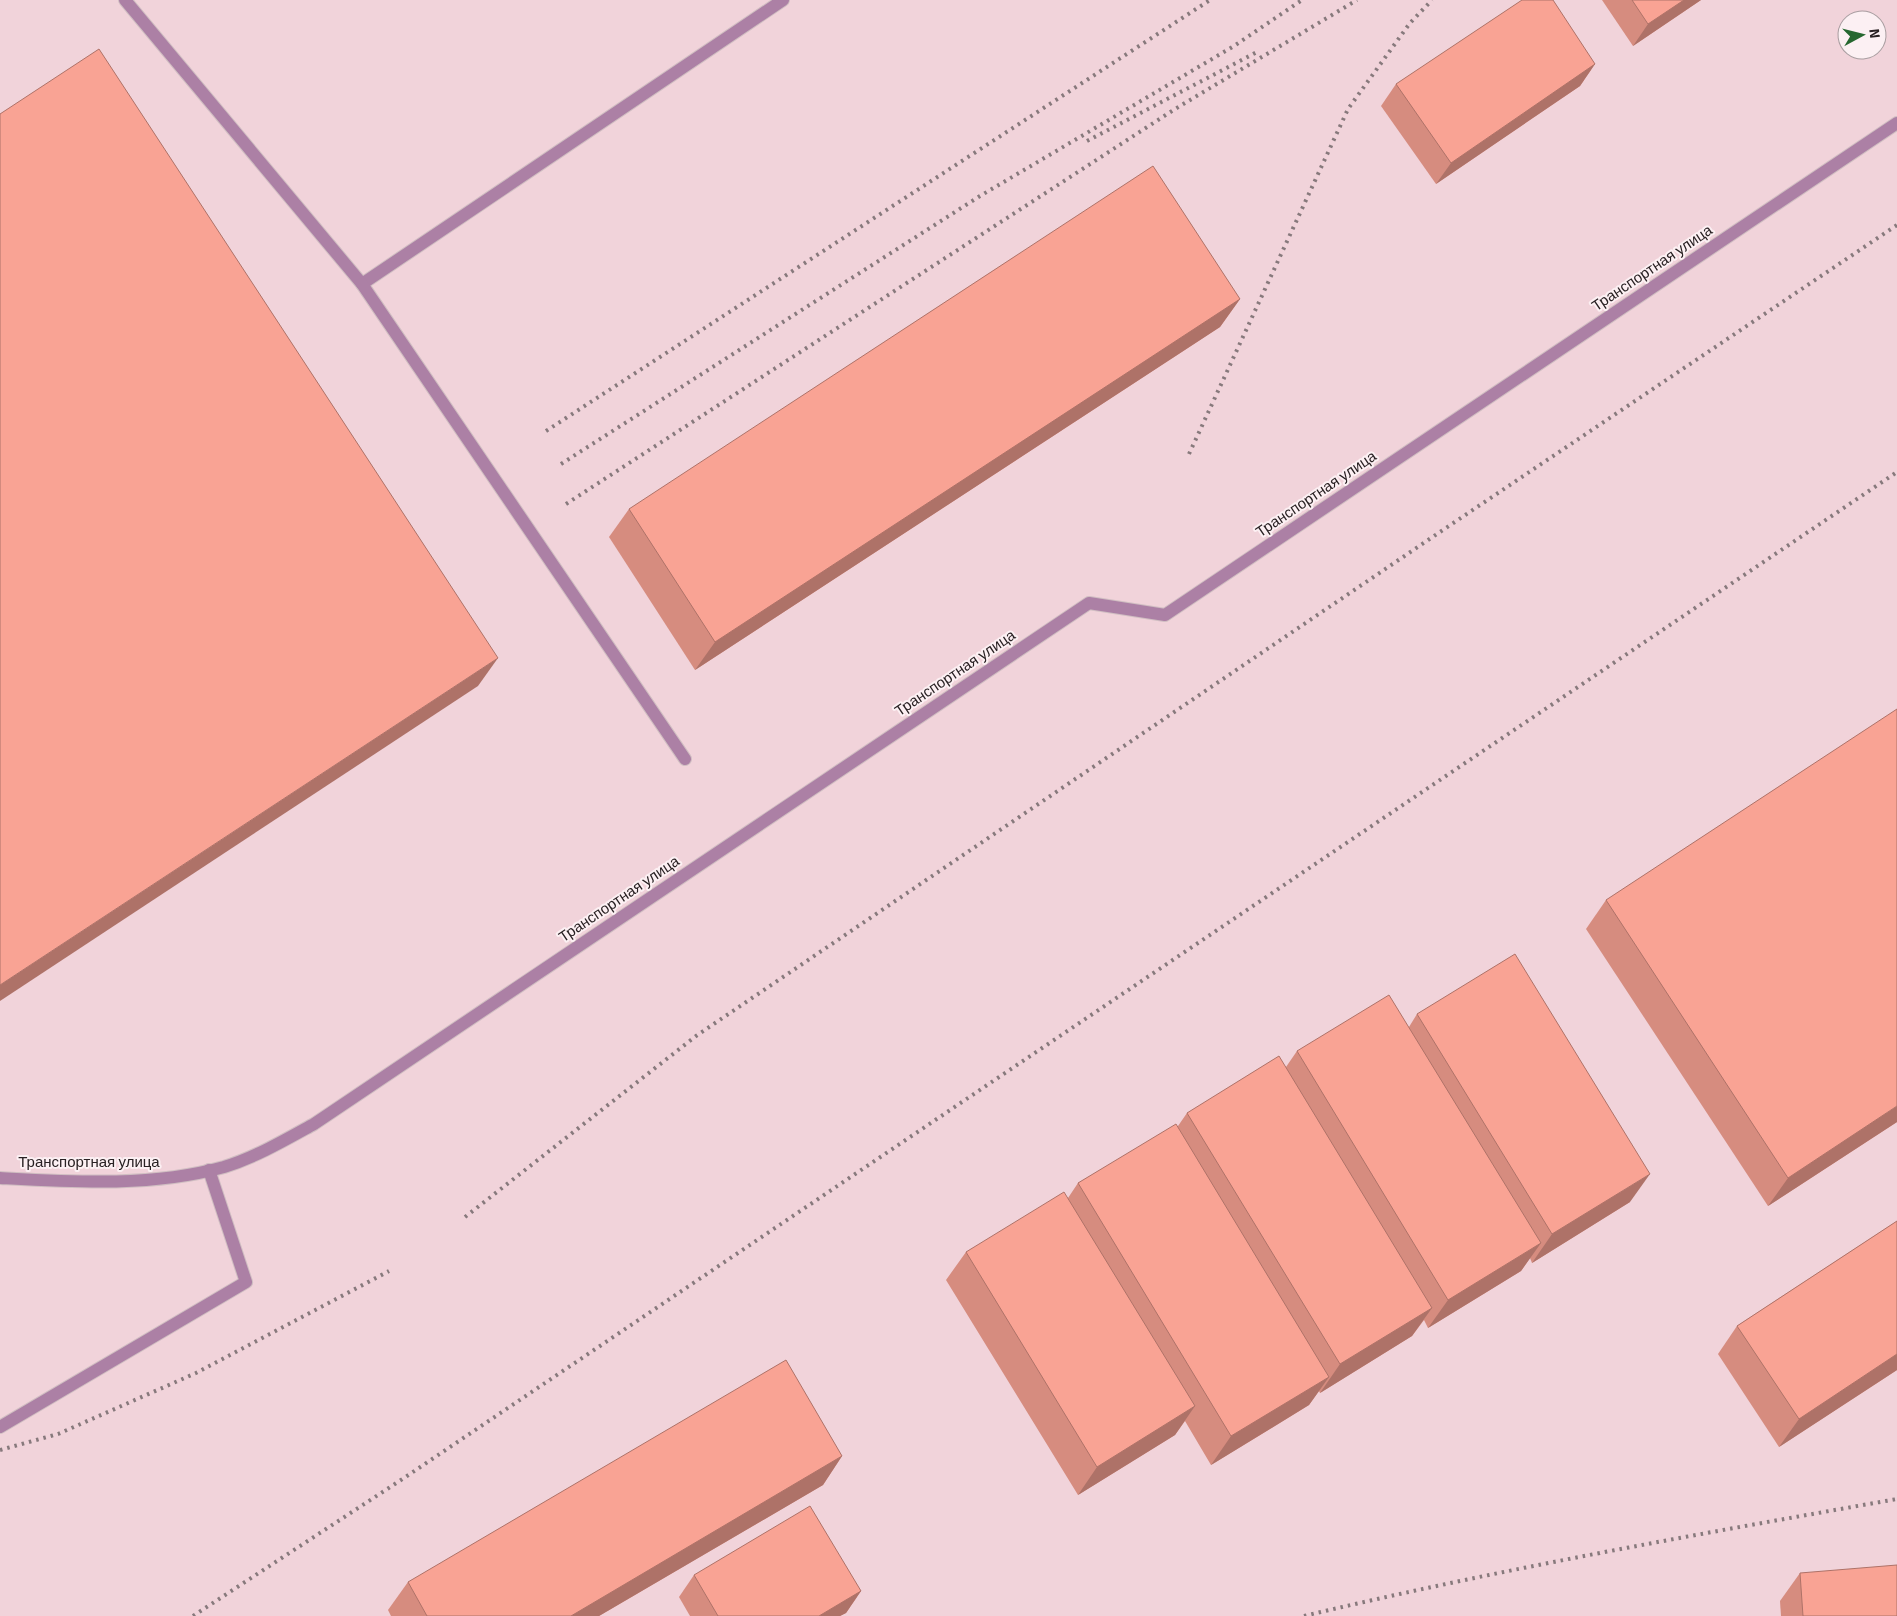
<svg xmlns="http://www.w3.org/2000/svg" width="1897" height="1616" font-family="Signika,sans-serif">
<style>
.built{fill:#f1d3da;fill-rule:evenodd}
.lines{fill:none;stroke-linecap:round;stroke-linejoin:round}
.minor-casing{stroke:#d0bec2;stroke-width:14}
.minor{stroke:#ac80a5;stroke-width:12}
.rail{stroke:#87797c;stroke-width:4;stroke-dasharray:2.5 5;stroke-linecap:butt}
.wall{fill:#d68c7f}
.shaded-wall{fill:#ae7268}
.building{fill:#f9a394;stroke:#ae7268}
.labels{text-anchor:middle;stroke-width:4;stroke-linejoin:round;paint-order:stroke}
.street-label{font-size:15px;fill:#292123;stroke:#fcf0f3}
</style>
<rect width="100%" height="100%" fill="#f5e0e5"/>
<path class="built" d="M 0,0 L 1897,0 L 1897,1616 L 0,1616 ZM 1847,20 L 1877,20 L 1877,50 L 1847,50 Z"/>
<g class="lines">
<defs>
<g id="minor">
<path d="M 125,0 L 362,284 L 783,0"/>
<path d="M 362,284 L 685,759"/>
<path d="M 0,1178 C 74,1182 152,1187 224,1167 C 256,1157 285,1140 314,1124 L 1089,603 L 1165,615 L 1897,123"/>
<path d="M 0,1427 L 246,1282 L 209,1170"/>
</g>
</defs>
<use href="#minor" class="minor-casing"/>
<use href="#minor" class="minor"/>
<g class="rail">
<path d="M 1087,141 L 1257,52"/>
<path d="M 546,431 L 1210,0"/>
<path d="M 1189,454 L 1348,109 L 1410,23 L 1432,0"/>
<path d="M 561,464 L 980,196 L 1234,46 L 1302,0"/>
<path d="M 566,504 L 1175,109 L 1357,0"/>
<path d="M 465,1217 L 696,1036 L 1434,536 L 1897,225"/>
<path d="M 0,1450 L 58,1434 L 196,1373 L 389,1271"/>
<path d="M 193,1616 L 404,1478 L 1897,472"/>
<path d="M 1304,1616 C 1500,1569 1699,1534 1897,1499"/>
</g>
</g>
<g class="wall">
<path d="M 1602,0 L 1701,0 L 1633,46 Z"/>
<path d="M 1595,64 L 1580,86 L 1436,184 L 1381,106 L 1396,84 Z"/>
<path d="M 1240,299 L 1220,327 L 695,670 L 609,537 L 629,509 Z"/>
<path d="M 1606,900 L 1897,1122 L 1768,1206 L 1586,929 Z"/>
<path d="M 1417,1014 L 1630,1202 L 1532,1263 L 1530,1258 L 1521,1271 L 1428,1328 L 1424,1320 L 1412,1336 L 1320,1393 L 1319,1391 L 1309,1405 L 1211,1465 L 1185,1421 L 1175,1435 L 1078,1495 L 946,1280 L 966,1252 L 1068,1198 L 1078,1183 L 1178,1126 L 1187,1113 L 1286,1067 L 1297,1051 L 1409,1027 Z"/>
<path d="M 1897,1221 L 1897,1370 L 1779,1447 L 1718,1354 L 1737,1326 Z"/>
<path d="M 842,1456 L 823,1485 L 599,1616 L 391,1616 L 388,1610 L 408,1582 Z"/>
<path d="M 1800,1573 L 1897,1616 L 1781,1616 L 1780,1601 Z"/>
<path d="M 694,1575 L 861,1591 L 846,1613 L 840,1616 L 690,1616 L 679,1597 Z"/>
</g>
<g class="shaded-wall">
<path d="M 1684,0 L 1701,0 L 1633,46 L 1648,24 Z"/>
<path d="M 1595,64 L 1580,86 L 1436,184 L 1451,163 Z"/>
<path d="M 1240,299 L 1220,327 L 695,670 L 715,642 Z"/>
<path d="M 498,658 L 478,686 L 0,1001 L 0,985 Z"/>
<path d="M 1897,1106 L 1897,1122 L 1768,1206 L 1788,1178 Z"/>
<path d="M 1650,1174 L 1630,1202 L 1532,1263 L 1552,1234 Z"/>
<path d="M 1541,1243 L 1521,1271 L 1428,1328 L 1448,1300 Z"/>
<path d="M 1432,1308 L 1412,1336 L 1320,1393 L 1340,1364 Z"/>
<path d="M 1897,1354 L 1897,1370 L 1779,1447 L 1799,1419 Z"/>
<path d="M 1329,1377 L 1309,1405 L 1211,1465 L 1231,1436 Z"/>
<path d="M 1195,1406 L 1175,1435 L 1078,1495 L 1097,1467 Z"/>
<path d="M 842,1456 L 823,1485 L 599,1616 L 571,1616 Z"/>
<path d="M 861,1591 L 846,1613 L 840,1616 L 819,1616 Z"/>
</g>
<g class="building">
<path d="M 1522,0 L 1553,0 L 1595,64 L 1451,163 L 1396,84 Z"/>
<path d="M 1632,0 L 1684,0 L 1648,24 Z"/>
<path d="M 99,49 L 498,658 L 0,985 L 0,114 Z"/>
<path d="M 1153,166 L 1240,299 L 715,642 L 629,509 Z"/>
<path d="M 1897,709 L 1897,1106 L 1788,1178 L 1606,900 Z"/>
<path d="M 1515,954 L 1650,1174 L 1552,1234 L 1417,1014 Z"/>
<path d="M 1389,995 L 1541,1243 L 1448,1300 L 1297,1051 Z"/>
<path d="M 1279,1056 L 1432,1308 L 1340,1364 L 1187,1113 Z"/>
<path d="M 1176,1124 L 1329,1377 L 1231,1436 L 1078,1183 Z"/>
<path d="M 1064,1192 L 1195,1406 L 1097,1467 L 966,1252 Z"/>
<path d="M 1897,1221 L 1897,1354 L 1799,1419 L 1737,1326 Z"/>
<path d="M 786,1360 L 842,1456 L 571,1616 L 427,1616 L 408,1582 Z"/>
<path d="M 810,1506 L 861,1591 L 819,1616 L 718,1616 L 694,1575 Z"/>
<path d="M 1897,1565 L 1897,1616 L 1803,1616 L 1800,1573 Z"/>
</g>
<g class="labels">
<g class="street-label">
<text transform="translate(1652 268) rotate(-34)" y="5">Транспортная улица</text>
<text transform="translate(1316 494) rotate(-34)" y="5">Транспортная улица</text>
<text transform="translate(955 673) rotate(-34)" y="5">Транспортная улица</text>
<text transform="translate(619 899) rotate(-34)" y="5">Транспортная улица</text>
<text x="89" y="1167">Транспортная улица</text>
</g>
</g>
<g transform="translate(1862 35) rotate(83)"><circle r="24" fill="#fcf0f3" stroke="#a89da0"/>
<path d="M0-4L9 19L0 12L-9 19Z" fill="#266730"/>
<text y="-8" font-size="14" font-weight="bold" text-anchor="middle" fill="#292123">N</text>
</g>
</svg>
